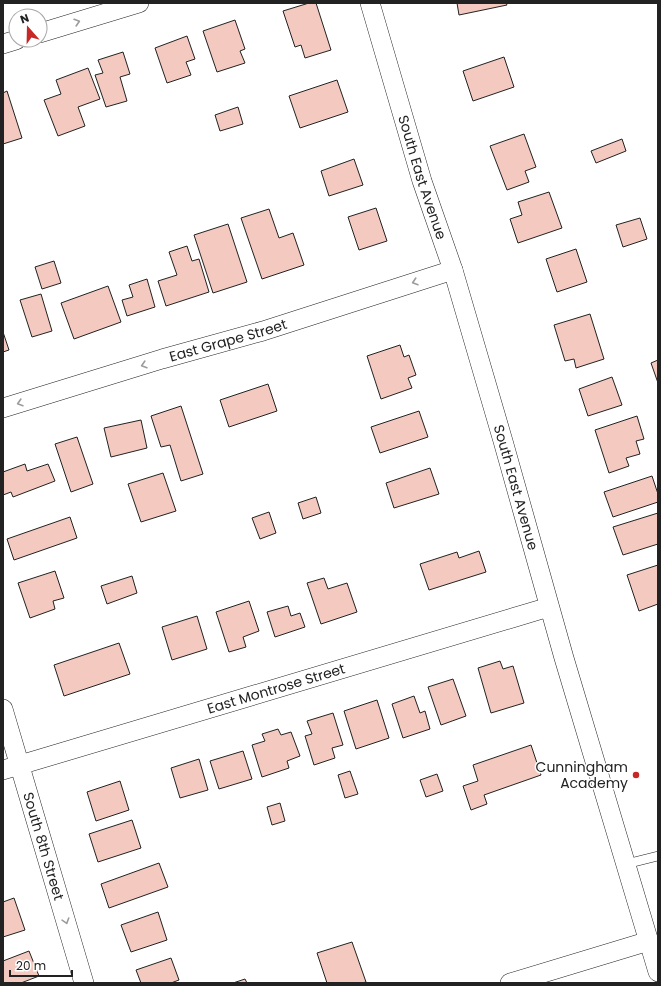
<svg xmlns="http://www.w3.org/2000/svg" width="661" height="986" font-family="Poppins,sans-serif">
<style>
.building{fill:#f3c9c0;stroke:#222}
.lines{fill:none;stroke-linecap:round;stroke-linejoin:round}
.service-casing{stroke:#222;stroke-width:10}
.minor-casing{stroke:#222;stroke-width:20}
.service{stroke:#fff;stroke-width:9}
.minor{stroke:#fff;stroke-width:19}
.oneway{stroke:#9c9c9c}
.poi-dot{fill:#c62828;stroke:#fff;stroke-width:1.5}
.labels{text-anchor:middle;stroke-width:3;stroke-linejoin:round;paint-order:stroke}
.street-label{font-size:14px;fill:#222;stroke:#fff}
.poi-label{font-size:14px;fill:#222;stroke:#fff;text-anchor:end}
</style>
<rect width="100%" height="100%" fill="#fff"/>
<g class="building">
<path d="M 309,3 L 316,3 L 331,50 L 305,58 L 301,45 L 295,47 L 283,11 Z"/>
<path d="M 457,3 L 506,3 L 507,5 L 459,15 Z"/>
<path d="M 235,20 L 245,49 L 240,51 L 245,63 L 217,72 L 203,31 Z"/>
<path d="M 187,36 L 195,59 L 186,62 L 191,75 L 167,83 L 155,48 Z"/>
<path d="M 123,52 L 130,74 L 120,77 L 127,101 L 106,107 L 95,75 L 103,73 L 98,60 Z"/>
<path d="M 504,57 L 514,87 L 473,101 L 463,71 Z"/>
<path d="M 88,68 L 100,99 L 78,107 L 85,126 L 58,136 L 44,100 L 61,94 L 56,80 Z"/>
<path d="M 337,80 L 348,112 L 300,128 L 289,96 Z"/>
<path d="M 7,91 L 22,138 L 3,144 L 3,93 Z"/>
<path d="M 238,107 L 243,124 L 220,131 L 215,115 Z"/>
<path d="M 524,134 L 536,167 L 525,171 L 529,182 L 507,190 L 490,146 Z"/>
<path d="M 622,139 L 626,151 L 596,163 L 591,151 Z"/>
<path d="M 354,159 L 363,185 L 329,196 L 321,171 Z"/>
<path d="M 549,192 L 562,228 L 518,243 L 510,219 L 522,215 L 518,202 Z"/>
<path d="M 376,208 L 387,241 L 359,250 L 348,217 Z"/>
<path d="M 269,209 L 279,238 L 293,233 L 304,265 L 262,279 L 241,218 Z"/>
<path d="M 640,218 L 647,239 L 623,247 L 616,225 Z"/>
<path d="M 228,224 L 247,282 L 213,293 L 194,235 Z"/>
<path d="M 187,246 L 192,261 L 199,259 L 209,292 L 166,306 L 158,281 L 177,275 L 169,252 Z"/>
<path d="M 576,249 L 587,282 L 557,292 L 546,259 Z"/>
<path d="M 54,261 L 61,283 L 42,289 L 35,267 Z"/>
<path d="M 147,279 L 155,307 L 127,316 L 122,300 L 133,297 L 129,285 Z"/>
<path d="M 108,286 L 121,322 L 74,339 L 61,303 Z"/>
<path d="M 41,294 L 52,331 L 32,337 L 20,300 Z"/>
<path d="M 590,314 L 604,359 L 576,368 L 574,359 L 565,361 L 554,325 Z"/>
<path d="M 3,332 L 9,350 L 3,352 Z"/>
<path d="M 400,345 L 404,357 L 409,355 L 416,375 L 408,378 L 412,388 L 381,399 L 367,356 Z"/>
<path d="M 658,360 L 658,383 L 651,363 Z"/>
<path d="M 612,377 L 622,405 L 588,416 L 579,389 Z"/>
<path d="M 268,384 L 277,411 L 229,427 L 220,400 Z"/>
<path d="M 181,406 L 203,474 L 181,481 L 170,445 L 161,447 L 151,416 Z"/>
<path d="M 419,411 L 428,437 L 380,453 L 371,427 Z"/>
<path d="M 637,416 L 644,439 L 636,441 L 640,454 L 626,458 L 629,466 L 609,473 L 595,430 Z"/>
<path d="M 141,420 L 147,448 L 111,457 L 104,428 Z"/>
<path d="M 77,437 L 93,484 L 71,492 L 55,444 Z"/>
<path d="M 25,464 L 27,471 L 48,464 L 55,481 L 13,497 L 11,492 L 3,495 L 3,472 Z"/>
<path d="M 430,468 L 439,494 L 394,508 L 386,483 Z"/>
<path d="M 163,473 L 176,511 L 141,522 L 128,484 Z"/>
<path d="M 652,476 L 658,494 L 658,502 L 613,517 L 604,492 Z"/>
<path d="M 316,497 L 321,513 L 303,519 L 298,503 Z"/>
<path d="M 269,512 L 276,533 L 260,539 L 252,518 Z"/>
<path d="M 658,513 L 658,544 L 623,555 L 613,527 Z"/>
<path d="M 70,517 L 77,538 L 14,560 L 7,539 Z"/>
<path d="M 479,551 L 486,572 L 429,590 L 420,564 L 457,552 L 459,558 Z"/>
<path d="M 658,565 L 658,604 L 639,611 L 627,575 Z"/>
<path d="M 55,571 L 64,598 L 53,601 L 55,609 L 30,618 L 18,583 Z"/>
<path d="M 132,576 L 137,593 L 107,604 L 101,586 Z"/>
<path d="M 324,578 L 328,589 L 347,583 L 357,612 L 321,624 L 307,583 Z"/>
<path d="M 249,601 L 259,631 L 243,637 L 246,647 L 229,652 L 216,612 Z"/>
<path d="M 288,606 L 291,616 L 300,613 L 305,627 L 275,637 L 267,612 Z"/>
<path d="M 197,616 L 207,649 L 172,660 L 162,627 Z"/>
<path d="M 119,643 L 130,674 L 64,696 L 54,665 Z"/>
<path d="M 500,661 L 503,669 L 513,666 L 524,703 L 491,713 L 478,668 Z"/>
<path d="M 453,679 L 466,716 L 441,725 L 428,687 Z"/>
<path d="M 414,696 L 420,713 L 425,711 L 430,729 L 403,738 L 392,704 Z"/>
<path d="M 377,700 L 389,738 L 356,749 L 344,711 Z"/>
<path d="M 333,713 L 343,745 L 332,748 L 335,758 L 314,765 L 305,736 L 312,734 L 307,721 Z"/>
<path d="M 278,729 L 281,735 L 291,732 L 300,756 L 287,761 L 289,768 L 262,777 L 252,745 L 265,741 L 262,734 Z"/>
<path d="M 531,745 L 541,775 L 484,795 L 487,804 L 471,810 L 463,786 L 478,781 L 473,765 Z"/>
<path d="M 243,751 L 252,779 L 219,789 L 210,761 Z"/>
<path d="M 199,759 L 208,790 L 180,798 L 171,768 Z"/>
<path d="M 350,771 L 358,794 L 345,798 L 338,775 Z"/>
<path d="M 437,774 L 443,791 L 426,797 L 420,780 Z"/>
<path d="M 120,781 L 129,810 L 96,821 L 87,792 Z"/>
<path d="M 280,803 L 285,821 L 272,825 L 267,807 Z"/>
<path d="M 132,820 L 141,848 L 98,862 L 89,834 Z"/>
<path d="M 159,863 L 168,887 L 109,908 L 101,884 Z"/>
<path d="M 14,898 L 25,930 L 3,937 L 3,902 Z"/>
<path d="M 158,912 L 167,940 L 131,952 L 121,925 Z"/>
<path d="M 352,942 L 366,982 L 362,983 L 327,983 L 317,953 Z"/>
<path d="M 29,951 L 39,976 L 21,983 L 3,983 L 3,961 Z"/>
<path d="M 171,958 L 179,980 L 171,983 L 141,983 L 136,970 Z"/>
<path d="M 245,979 L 247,983 L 233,983 Z"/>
</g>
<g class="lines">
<defs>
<path id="service" d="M 626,864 L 658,856"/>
<g id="minor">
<path id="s1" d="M 370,3 L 422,181 L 453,270 L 503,441 L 564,658 L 658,972"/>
<path d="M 40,33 L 139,3"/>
<path d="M 3,44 L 16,40"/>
<path id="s2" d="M 3,408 L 162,359 L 263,331 L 453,270"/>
<path id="s3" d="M 3,709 L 84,983"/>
<path id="s4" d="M 3,770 L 549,607"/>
<path d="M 510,983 L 649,941"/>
</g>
</defs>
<use href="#service" class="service-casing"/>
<use href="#minor" class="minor-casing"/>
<use href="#service" class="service"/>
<use href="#minor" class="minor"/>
</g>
<defs><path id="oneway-chevron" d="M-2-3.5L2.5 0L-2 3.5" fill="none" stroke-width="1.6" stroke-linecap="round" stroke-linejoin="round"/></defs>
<g class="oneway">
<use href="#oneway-chevron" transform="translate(77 22) rotate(-17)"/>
<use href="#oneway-chevron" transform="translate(415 282) rotate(162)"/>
<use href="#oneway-chevron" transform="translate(144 365) rotate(163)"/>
<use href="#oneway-chevron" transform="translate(20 403) rotate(163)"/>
<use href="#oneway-chevron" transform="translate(66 921) rotate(73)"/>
</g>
<circle class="poi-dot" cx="636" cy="775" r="4"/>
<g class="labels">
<g class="street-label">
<text dy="5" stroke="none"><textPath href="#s1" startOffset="182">South East Avenue</textPath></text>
<text dy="5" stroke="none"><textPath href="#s2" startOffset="235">East Grape Street</textPath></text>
<text dy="5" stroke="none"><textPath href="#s1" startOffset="506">South East Avenue</textPath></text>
<text dy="5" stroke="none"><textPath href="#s4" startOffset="285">East Montrose Street</textPath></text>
<text dy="5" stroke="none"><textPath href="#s3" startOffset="143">South 8th Street</textPath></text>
</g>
<g class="poi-label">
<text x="628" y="772">Cunningham<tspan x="628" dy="16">Academy</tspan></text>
</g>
</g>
<rect width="661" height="986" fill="none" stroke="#222222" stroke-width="8"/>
<g transform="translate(28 28) rotate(340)"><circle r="19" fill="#ffffff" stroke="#a7a7a7"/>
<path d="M0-3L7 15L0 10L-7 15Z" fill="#c62828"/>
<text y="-6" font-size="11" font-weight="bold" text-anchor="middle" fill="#222222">N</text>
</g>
<path d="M10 970v6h62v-6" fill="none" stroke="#222222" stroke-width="2"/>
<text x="16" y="970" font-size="12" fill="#222222" stroke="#ffffff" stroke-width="3" paint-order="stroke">20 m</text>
</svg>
